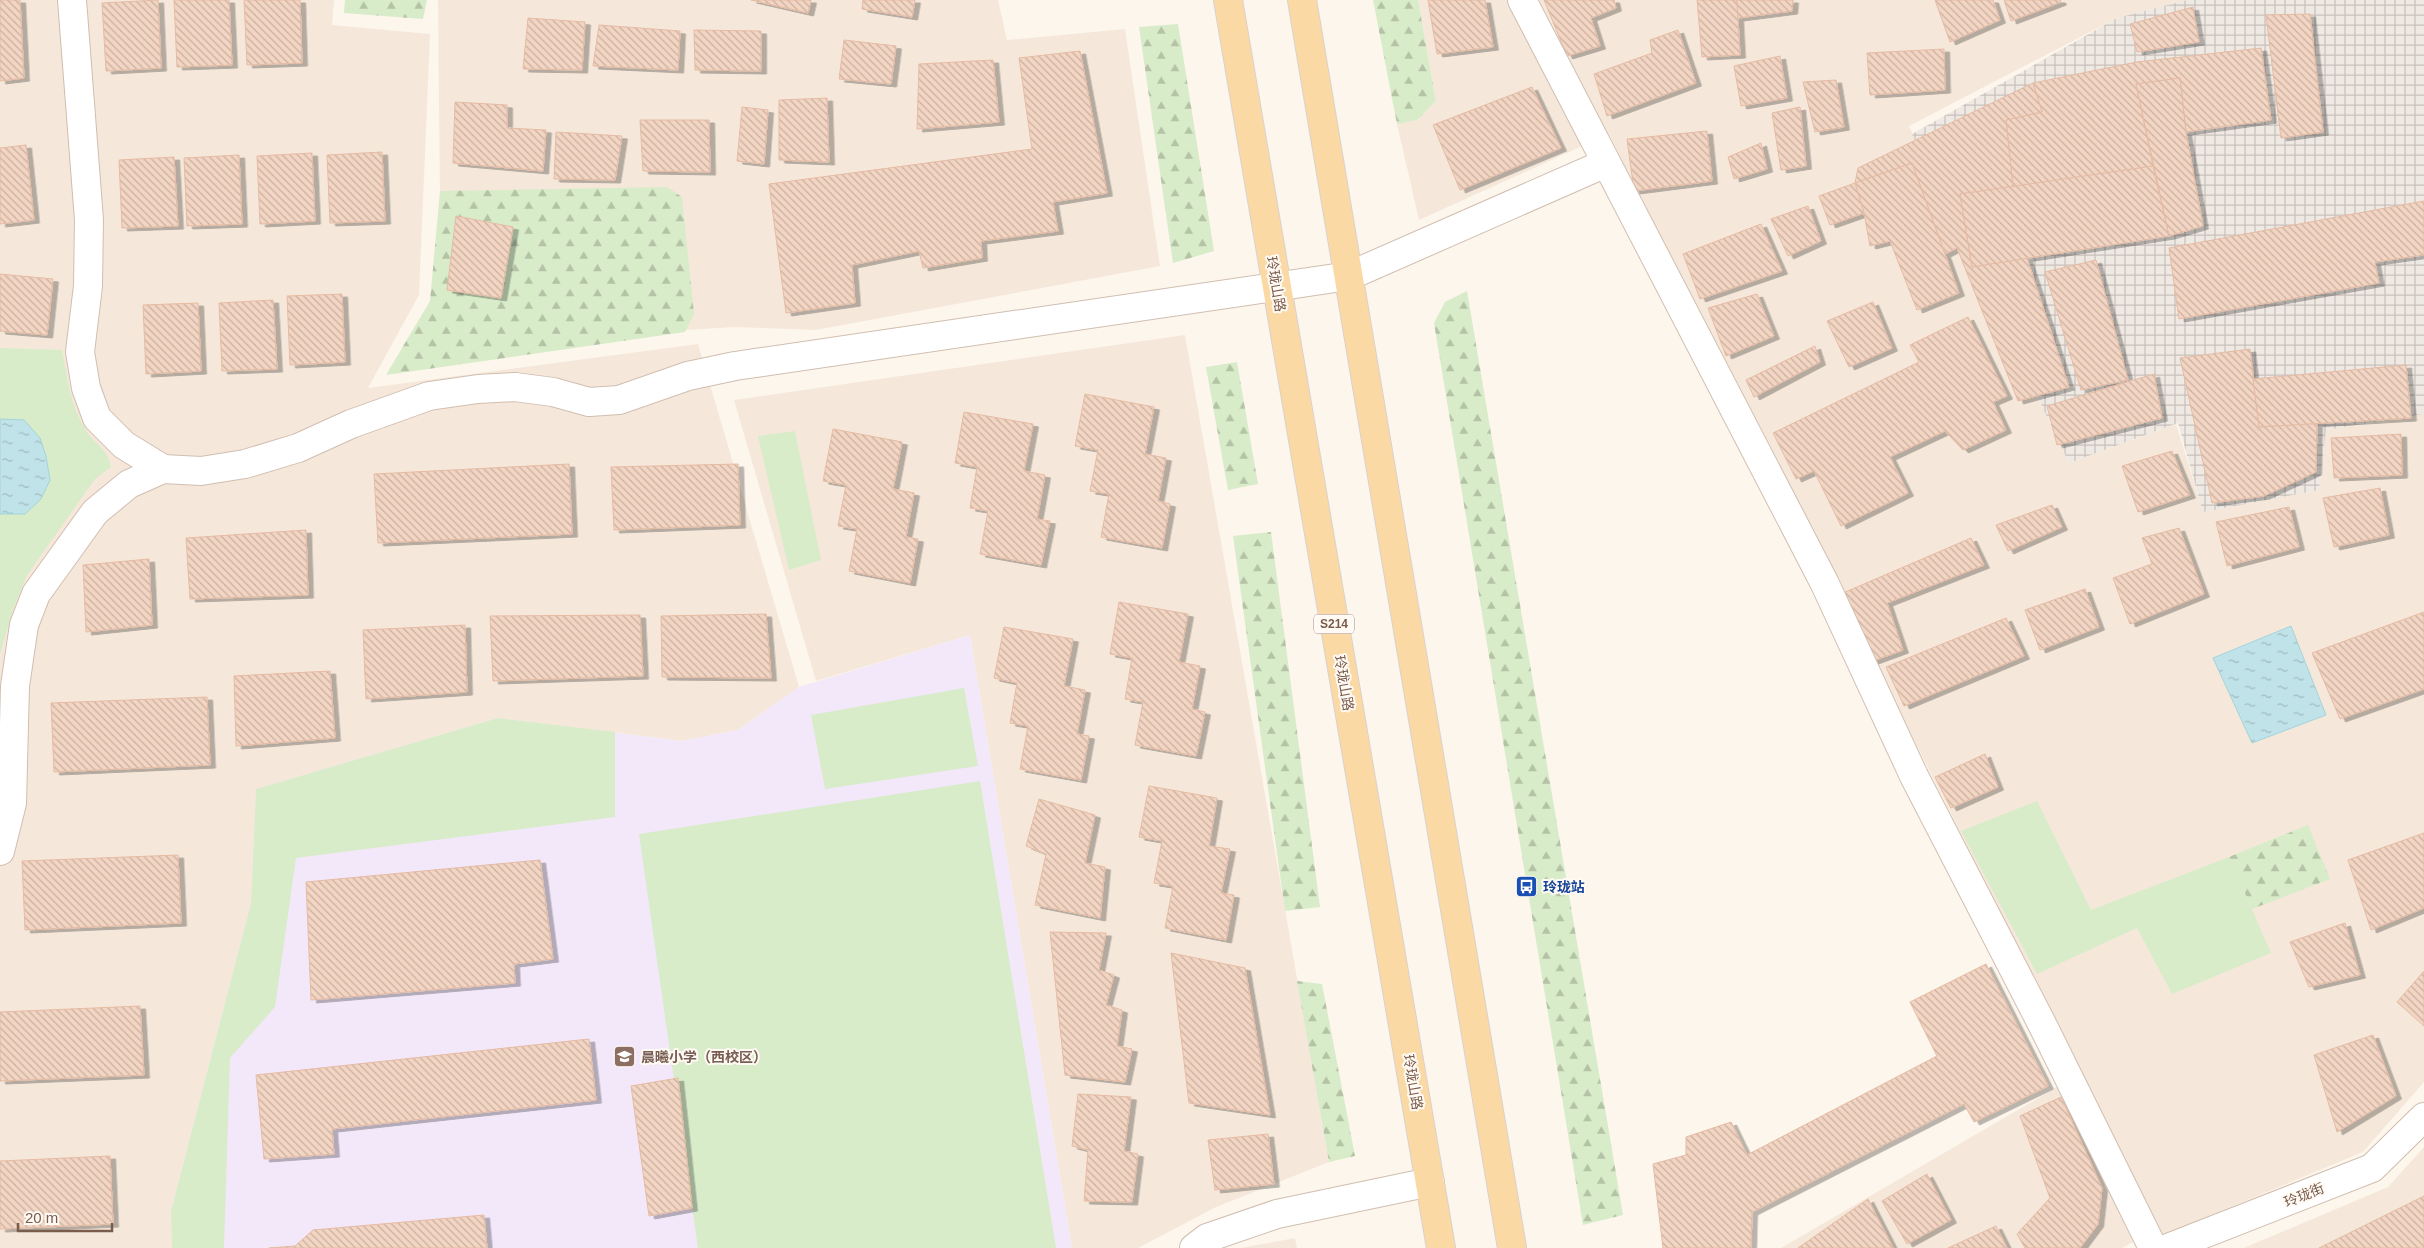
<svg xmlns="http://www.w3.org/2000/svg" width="2424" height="1248" font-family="Arial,'Noto Sans SC',sans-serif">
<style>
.residential{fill:#f5e8da}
.industrial{fill:url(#industrial-grid)}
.education{fill:#f3e8fa}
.grass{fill:#d8ecc9}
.forest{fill:url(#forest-firs)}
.water{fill:url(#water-ripples);stroke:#a5d3da}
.building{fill:url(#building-back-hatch);stroke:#e6bba3;filter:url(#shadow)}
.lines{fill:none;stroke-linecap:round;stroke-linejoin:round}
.minor-casing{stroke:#d1beb0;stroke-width:30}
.major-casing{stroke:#dad1cd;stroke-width:30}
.minor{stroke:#fff;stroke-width:28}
.major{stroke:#fbd9a5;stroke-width:28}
.labels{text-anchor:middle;stroke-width:4;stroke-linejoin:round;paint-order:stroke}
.shield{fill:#fffaf3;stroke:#a28b7f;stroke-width:1}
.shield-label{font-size:12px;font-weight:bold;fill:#7a5c4d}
.street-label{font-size:14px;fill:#7a5c4d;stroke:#fffaf3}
.transit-label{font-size:14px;font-weight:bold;fill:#164399;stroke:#fffaf3;text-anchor:start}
.education-label{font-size:14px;font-weight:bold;fill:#785e54;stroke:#fffaf3;text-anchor:start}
</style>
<defs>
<pattern id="industrial-grid" width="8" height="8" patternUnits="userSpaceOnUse" patternTransform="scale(1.25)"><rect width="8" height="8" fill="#efe9e4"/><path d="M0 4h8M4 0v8" fill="none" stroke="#c7c0bb"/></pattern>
<pattern id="forest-firs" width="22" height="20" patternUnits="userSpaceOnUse" patternTransform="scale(1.25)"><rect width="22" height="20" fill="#d8ecc9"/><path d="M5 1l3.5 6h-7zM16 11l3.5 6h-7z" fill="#b4c2a5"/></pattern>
<pattern id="water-ripples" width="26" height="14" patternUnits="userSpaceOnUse" patternTransform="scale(1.25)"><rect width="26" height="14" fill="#bfe3e8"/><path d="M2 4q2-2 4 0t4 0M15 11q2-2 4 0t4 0" fill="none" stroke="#a0bbbe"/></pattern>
<pattern id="building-back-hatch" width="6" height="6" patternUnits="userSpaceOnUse" patternTransform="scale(1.25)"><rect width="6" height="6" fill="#f3d5c3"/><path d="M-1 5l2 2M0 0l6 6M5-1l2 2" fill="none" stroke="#cab0a1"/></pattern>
<filter id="shadow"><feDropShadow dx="5.5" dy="3" stdDeviation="0" flood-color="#0004"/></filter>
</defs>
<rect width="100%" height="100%" fill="#fdf6ec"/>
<g class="residential">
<path d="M 0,0 L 334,0 L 332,25 L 430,34 L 419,295 L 368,388 L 698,344 L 799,687 L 738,730 L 682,741 L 498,718 L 257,789 L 251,903 L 171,1211 L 172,1248 L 0,1248 Z"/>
<path d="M 438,0 L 998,0 L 1007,40 L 1125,29 L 1160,266 L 816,330 L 734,327 L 449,345 L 440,198 Z"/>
<path d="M 1418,0 L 2187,0 L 2117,18 L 1909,126 L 2069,463 L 2176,424 L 2203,511 L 2319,490 L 2326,430 L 2424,414 L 2424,1082 L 2363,1152 L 2163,1235 L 1609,134 L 1419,220 L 1397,124 L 1417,120 L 1436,101 Z"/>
<path d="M 1185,335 L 1329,1162 L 1216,1207 L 1138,1248 L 1072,1248 L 970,635 L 816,681 L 734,400 Z"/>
<path d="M 2059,1086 L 2133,1242 L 2122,1248 L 1781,1248 Z"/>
<path d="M 2424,1147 L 2424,1248 L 2244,1248 L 2388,1187 Z"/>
<path d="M 1295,1238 L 1297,1248 L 1241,1248 Z"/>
</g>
<path class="industrial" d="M 2187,0 L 2424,0 L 2424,414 L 2326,430 L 2319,490 L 2203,512 L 2178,423 L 2069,463 L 1912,134 L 2117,18 Z"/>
<path class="education" d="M 970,635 L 1072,1248 L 172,1248 L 171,1211 L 251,903 L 256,789 L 498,718 L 682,741 L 738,730 L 799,687 Z"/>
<g class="grass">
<path d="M 0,348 L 62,350 C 68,380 70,406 87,432 C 98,448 106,446 111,467 L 95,479 L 27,575 L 13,609 L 0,654 Z"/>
<path d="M 795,431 L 821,560 L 789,570 L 758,436 Z"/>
<path d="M 964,688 L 978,766 L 825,789 L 811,715 Z"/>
<path d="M 498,718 L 615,732 L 615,817 L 296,858 L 275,1007 L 230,1058 L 224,1248 L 172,1248 L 171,1211 L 251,903 L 256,789 Z"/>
<path d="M 980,781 L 1056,1248 L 698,1248 L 639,834 Z"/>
<path d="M 2037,801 L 2091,910 L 2229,857 L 2271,953 L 2172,994 L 2137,928 L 2037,974 L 1961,831 Z"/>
</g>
<g class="forest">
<path d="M 345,0 L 427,0 L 423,19 L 344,13 Z"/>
<path d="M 1373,0 L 1418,0 L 1436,101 L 1417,120 L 1397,124 Z"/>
<path d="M 1178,24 L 1214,251 L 1173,263 L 1139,27 Z"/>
<path d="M 667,187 L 682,197 L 694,314 L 685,332 L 386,375 L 430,301 L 440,191 Z"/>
<path d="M 1467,291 L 1623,1215 L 1583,1225 L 1434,323 L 1445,302 Z"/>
<path d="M 1237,362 L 1258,484 L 1228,490 L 1206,367 Z"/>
<path d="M 1271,532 L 1320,907 L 1285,911 L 1233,536 Z"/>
<path d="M 2308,825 L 2330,879 L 2252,909 L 2229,857 Z"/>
<path d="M 1297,981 L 1322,984 L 1355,1156 L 1329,1162 Z"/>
</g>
<g class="water">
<path d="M 0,419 L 24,420 L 40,438 L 46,456 L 50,480 L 41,499 L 25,514 L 0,514 Z"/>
<path d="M 2291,626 L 2326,715 L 2252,743 L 2213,658 Z"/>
</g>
<g class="building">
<path d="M 0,0 L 20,0 L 24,78 L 0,81 Z"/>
<path d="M 158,0 L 161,68 L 106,71 L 102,3 Z"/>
<path d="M 174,0 L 229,0 L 232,65 L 177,67 Z"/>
<path d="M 244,0 L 300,0 L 302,63 L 247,65 Z"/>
<path d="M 751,0 L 811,0 L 808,13 Z"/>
<path d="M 863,0 L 915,0 L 912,17 L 862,9 Z"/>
<path d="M 1428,0 L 1485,0 L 1493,47 L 1437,54 Z"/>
<path d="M 1544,0 L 1614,0 L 1616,8 L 1591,18 L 1600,46 L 1567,56 Z"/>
<path d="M 1697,0 L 1737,0 L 1740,55 L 1702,57 Z"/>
<path d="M 1737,0 L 1793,0 L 1792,11 L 1738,18 Z"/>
<path d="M 1935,0 L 1993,0 L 2000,20 L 1950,42 Z"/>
<path d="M 2004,0 L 2060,0 L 2061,2 L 2011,21 Z"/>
<path d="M 2193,7 L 2199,42 L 2137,52 L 2130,24 Z"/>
<path d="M 2310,14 L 2323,132 L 2281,138 L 2266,15 Z"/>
<path d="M 528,18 L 585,22 L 582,70 L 523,69 Z"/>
<path d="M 599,25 L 680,31 L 678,70 L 593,66 Z"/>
<path d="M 694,30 L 761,31 L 761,71 L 695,70 Z"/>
<path d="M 1678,30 L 1696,83 L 1607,116 L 1594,74 L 1652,53 L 1650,40 Z"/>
<path d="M 844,40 L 896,46 L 891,84 L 839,79 Z"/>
<path d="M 2261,48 L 2271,120 L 2186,132 L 2180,78 L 2136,84 L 2153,166 L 2013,187 L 2006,120 L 2042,112 L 2033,83 L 2137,62 Z"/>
<path d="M 1944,49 L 1945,90 L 1870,95 L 1867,53 Z"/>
<path d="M 1080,51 L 1107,193 L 1053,202 L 1058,231 L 981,241 L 982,258 L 923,268 L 919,251 L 852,265 L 855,303 L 786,313 L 769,184 L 1032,149 L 1019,58 Z"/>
<path d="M 1780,56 L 1787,98 L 1741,106 L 1734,66 Z"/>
<path d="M 993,60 L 999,122 L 917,129 L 919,64 Z"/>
<path d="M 2180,78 L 2186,132 L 2203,226 L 2169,236 L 2136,84 Z"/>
<path d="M 1836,80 L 1844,127 L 1815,132 L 1803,82 Z"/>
<path d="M 2033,83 L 2042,112 L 2006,120 L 2013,187 L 1960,194 L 1972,267 L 2027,258 L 2069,387 L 2018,401 L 1957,248 L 1945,254 L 1912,163 L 1855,183 L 1858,168 Z"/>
<path d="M 1532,87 L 1561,148 L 1460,190 L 1433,125 Z"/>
<path d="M 827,98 L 829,162 L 779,160 L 779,100 Z"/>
<path d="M 455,102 L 507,105 L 507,128 L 546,130 L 543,171 L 453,163 Z"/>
<path d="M 742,107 L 768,110 L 764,164 L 737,161 Z"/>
<path d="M 1800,107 L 1806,166 L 1781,170 L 1772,113 Z"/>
<path d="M 640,120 L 709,120 L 710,172 L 643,171 Z"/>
<path d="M 1707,131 L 1712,181 L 1634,191 L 1627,139 Z"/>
<path d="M 556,132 L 622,136 L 615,180 L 554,179 Z"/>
<path d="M 1761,143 L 1767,169 L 1734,179 L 1728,157 Z"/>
<path d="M 26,145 L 34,220 L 0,224 L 0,148 Z"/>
<path d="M 382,152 L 385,221 L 330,223 L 327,155 Z"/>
<path d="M 312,153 L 315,221 L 260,224 L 257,156 Z"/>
<path d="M 239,155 L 242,224 L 187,226 L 184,158 Z"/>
<path d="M 174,157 L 178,226 L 122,228 L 119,160 Z"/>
<path d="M 1912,163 L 1959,293 L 1917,310 L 1890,241 L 1870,246 L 1864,213 L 1855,183 Z"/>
<path d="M 2153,166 L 2169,236 L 1972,267 L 1960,194 Z"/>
<path d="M 1855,183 L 1864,213 L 1830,225 L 1819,196 Z"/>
<path d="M 2424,201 L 2424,255 L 2375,262 L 2379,283 L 2179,319 L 2169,248 Z"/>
<path d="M 1808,206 L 1821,241 L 1788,256 L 1771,219 Z"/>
<path d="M 456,216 L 513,227 L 501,298 L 447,290 Z"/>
<path d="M 1761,224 L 1782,271 L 1700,299 L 1683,254 Z"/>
<path d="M 2096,260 L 2128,380 L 2081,390 L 2045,272 Z"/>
<path d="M 0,274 L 53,279 L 47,335 L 0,331 Z"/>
<path d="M 342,294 L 345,362 L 290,365 L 287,296 Z"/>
<path d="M 1757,294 L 1774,336 L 1726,356 L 1708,308 Z"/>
<path d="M 273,300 L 277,369 L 222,371 L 219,303 Z"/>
<path d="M 1873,302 L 1892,348 L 1849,367 L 1827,321 Z"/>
<path d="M 198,303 L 201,371 L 146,374 L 143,305 Z"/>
<path d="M 1968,317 L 2007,396 L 1993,402 L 2006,430 L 1963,450 L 1945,431 L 1890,457 L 1908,493 L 1841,526 L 1814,471 L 1796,479 L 1773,433 L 1919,362 L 1910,345 Z"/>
<path d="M 1815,346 L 1820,362 L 1754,397 L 1746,380 Z"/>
<path d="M 2250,349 L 2259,427 L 2317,423 L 2316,472 L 2264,496 L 2212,503 L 2180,358 Z"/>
<path d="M 2406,365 L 2411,418 L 2259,427 L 2253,379 Z"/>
<path d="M 2154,374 L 2162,418 L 2057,445 L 2047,406 Z"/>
<path d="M 1085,394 L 1154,407 L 1145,454 L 1166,458 L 1158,501 L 1170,504 L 1162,548 L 1101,537 L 1109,494 L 1090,491 L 1098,450 L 1075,446 Z"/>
<path d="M 964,412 L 1033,424 L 1024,471 L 1045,475 L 1037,519 L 1050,521 L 1041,565 L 980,554 L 988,511 L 970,508 L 977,467 L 955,463 Z"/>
<path d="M 833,429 L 902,442 L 893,489 L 914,493 L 906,537 L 918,539 L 910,583 L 849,571 L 857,529 L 838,526 L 846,485 L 823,481 Z"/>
<path d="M 2401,434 L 2402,475 L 2334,478 L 2331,438 Z"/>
<path d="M 2172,451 L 2190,495 L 2138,512 L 2122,466 Z"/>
<path d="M 569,464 L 572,534 L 378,543 L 374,474 Z"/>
<path d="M 738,464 L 740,525 L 614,530 L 611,467 Z"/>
<path d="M 2380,488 L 2389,535 L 2334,547 L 2323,498 Z"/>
<path d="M 2052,505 L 2062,527 L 2008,551 L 1996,525 Z"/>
<path d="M 2289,507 L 2299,547 L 2227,566 L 2216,522 Z"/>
<path d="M 2179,528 L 2204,594 L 2130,624 L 2113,578 L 2152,564 L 2142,538 Z"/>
<path d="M 306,530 L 308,595 L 190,599 L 186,538 Z"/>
<path d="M 1971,538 L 1984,565 L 1887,603 L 1903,650 L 1873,661 L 1843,593 Z"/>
<path d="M 149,559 L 152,625 L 86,632 L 83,565 Z"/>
<path d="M 2085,589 L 2099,627 L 2040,650 L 2025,610 Z"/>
<path d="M 1119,602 L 1188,614 L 1179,662 L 1200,666 L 1192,709 L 1205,712 L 1196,756 L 1135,745 L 1143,702 L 1125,699 L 1132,658 L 1110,654 Z"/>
<path d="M 2424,612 L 2424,689 L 2340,719 L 2312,653 Z"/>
<path d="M 766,614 L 771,678 L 662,677 L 661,616 Z"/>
<path d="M 640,615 L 643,676 L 493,681 L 490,616 Z"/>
<path d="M 2006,618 L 2024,656 L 1904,706 L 1886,667 Z"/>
<path d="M 465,625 L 467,692 L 366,699 L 363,630 Z"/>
<path d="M 1004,627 L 1073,639 L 1064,686 L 1085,690 L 1077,734 L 1089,736 L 1081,780 L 1020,769 L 1028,726 L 1010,723 L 1017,683 L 994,678 Z"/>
<path d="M 330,671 L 335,738 L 236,746 L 234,676 Z"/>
<path d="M 207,697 L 210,765 L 54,772 L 51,703 Z"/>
<path d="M 1985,754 L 1998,787 L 1951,808 L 1935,777 Z"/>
<path d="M 1149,786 L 1217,798 L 1209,846 L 1230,849 L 1221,893 L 1234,895 L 1226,940 L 1165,928 L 1173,886 L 1154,883 L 1162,841 L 1139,837 Z"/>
<path d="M 1039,799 L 1095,815 L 1085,863 L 1105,867 L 1100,918 L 1035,905 L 1046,854 L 1026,846 Z"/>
<path d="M 2424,833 L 2424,908 L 2371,930 L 2348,860 Z"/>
<path d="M 178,855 L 181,923 L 25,930 L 22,861 Z"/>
<path d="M 540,860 L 553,959 L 514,964 L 515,983 L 311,1000 L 306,882 Z"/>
<path d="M 2345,923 L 2360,975 L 2309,987 L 2290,942 Z"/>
<path d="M 1050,932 L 1106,933 L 1099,970 L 1114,975 L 1106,1005 L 1122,1010 L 1117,1046 L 1132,1049 L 1125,1082 L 1065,1075 Z"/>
<path d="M 1171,953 L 1245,968 L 1270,1115 L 1189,1103 Z"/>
<path d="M 1986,964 L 2048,1086 L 1974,1122 L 1964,1104 L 1752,1212 L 1751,1248 L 1663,1248 L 1653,1164 L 1686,1155 L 1686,1137 L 1731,1122 L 1747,1155 L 1937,1056 L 1910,1002 Z"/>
<path d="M 2424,971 L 2424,1026 L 2397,1002 Z"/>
<path d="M 140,1006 L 144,1075 L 0,1081 L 0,1012 Z"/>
<path d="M 2373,1035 L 2396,1096 L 2337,1132 L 2314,1055 Z"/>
<path d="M 589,1039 L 596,1100 L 332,1129 L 334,1154 L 264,1159 L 256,1075 Z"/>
<path d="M 678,1078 L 692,1208 L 649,1216 L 631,1086 Z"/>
<path d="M 1078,1094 L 1131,1097 L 1124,1151 L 1138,1154 L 1132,1202 L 1084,1201 L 1088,1150 L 1072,1146 Z"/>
<path d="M 2061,1097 L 2102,1188 L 2098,1224 L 2080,1248 L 2025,1248 L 2017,1234 L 2050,1198 L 2020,1116 Z"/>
<path d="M 1268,1134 L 1274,1184 L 1215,1190 L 1208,1140 Z"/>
<path d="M 110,1156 L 113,1224 L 0,1229 L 0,1161 Z"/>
<path d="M 1927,1174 L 1951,1220 L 1907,1244 L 1882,1201 Z"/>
<path d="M 2424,1196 L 2424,1248 L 2319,1248 Z"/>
<path d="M 1868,1199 L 1893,1248 L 1798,1248 Z"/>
<path d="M 484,1215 L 487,1248 L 269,1248 L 295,1246 L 313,1230 Z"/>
<path d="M 1996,1226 L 2007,1248 L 1948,1248 Z"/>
</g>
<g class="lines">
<defs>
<g id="minor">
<path d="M 72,0 L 89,220 L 88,286 L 80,352 L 86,388 L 97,418 L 124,445 L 163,469"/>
<path d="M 1522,0 L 1825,584 L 1914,776 L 2042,1024 L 2153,1248"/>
<path d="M 0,851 L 12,803 L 15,686 L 24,625 L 36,594 L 95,512 L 129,484 L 163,469 L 201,471 L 245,464 L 298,448 L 351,424 L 429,396 L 478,389 L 515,387 L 553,392 L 589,402 L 619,400 L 688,376 L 735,366 L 1349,276 L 1606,163"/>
<path d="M 1194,1248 L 1207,1238 L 1277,1214 L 1430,1182"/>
<path d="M 2168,1248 L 2372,1168 L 2424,1117"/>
</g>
<g id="major">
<path d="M 1228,0 L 1441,1248"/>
<path d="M 1302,0 L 1512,1248"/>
</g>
</defs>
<use href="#minor" class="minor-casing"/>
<use href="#major" class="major-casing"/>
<use href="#minor" class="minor"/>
<use href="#major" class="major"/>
</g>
<defs>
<symbol id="bus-square" viewBox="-11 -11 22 22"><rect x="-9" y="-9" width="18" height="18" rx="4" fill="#1a4fb4" stroke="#fffaf3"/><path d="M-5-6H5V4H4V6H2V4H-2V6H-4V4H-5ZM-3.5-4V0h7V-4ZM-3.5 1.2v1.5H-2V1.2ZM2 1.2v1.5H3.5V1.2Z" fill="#fff"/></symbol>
<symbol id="school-square" viewBox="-11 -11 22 22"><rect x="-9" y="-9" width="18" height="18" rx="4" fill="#8d6e63" stroke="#fffaf3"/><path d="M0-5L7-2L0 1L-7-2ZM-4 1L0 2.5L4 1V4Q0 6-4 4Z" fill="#fff"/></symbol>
</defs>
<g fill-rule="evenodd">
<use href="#bus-square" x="1514" y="874" width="25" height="25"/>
<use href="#school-square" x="612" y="1044" width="25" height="25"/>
</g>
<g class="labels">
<rect class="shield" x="1314" y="614.5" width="40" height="19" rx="4"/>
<g class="shield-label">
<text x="1334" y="628">S214</text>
</g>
<g class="street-label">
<text transform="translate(1276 284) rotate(80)" y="5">玲珑山路</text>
<text transform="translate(1344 683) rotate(80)" y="5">玲珑山路</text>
<text transform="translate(1413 1082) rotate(80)" y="5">玲珑山路</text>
<text transform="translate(2304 1195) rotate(-22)" y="5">玲珑街</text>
</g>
<g class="transit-label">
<text x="1543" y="892">玲珑站</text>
</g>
<g class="education-label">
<text x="641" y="1062">晨曦小学（西校区）</text>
</g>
</g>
<path d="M18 1223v8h94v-8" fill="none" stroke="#7a5c4d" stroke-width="2.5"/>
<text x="25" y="1223" font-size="15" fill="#7a5c4d" stroke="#fffaf3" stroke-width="4" paint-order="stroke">20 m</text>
</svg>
